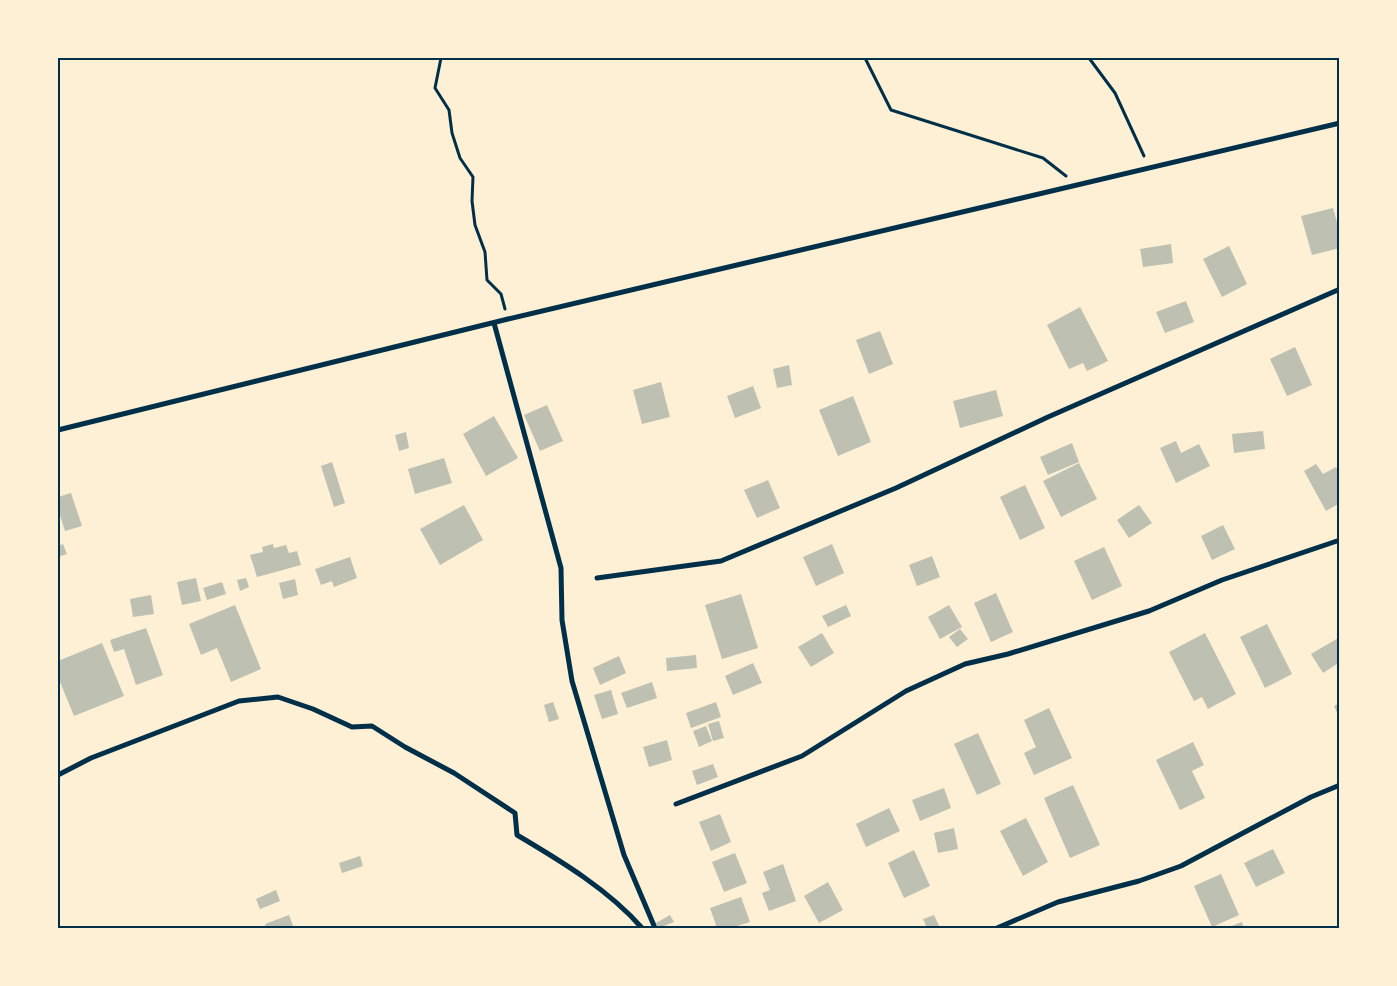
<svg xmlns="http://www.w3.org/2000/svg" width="1397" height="986" font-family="Manrope,sans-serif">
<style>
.building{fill:#bec0b2}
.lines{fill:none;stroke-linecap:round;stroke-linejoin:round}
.path{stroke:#003049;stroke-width:3}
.minor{stroke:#003049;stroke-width:5}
.neatline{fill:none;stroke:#003049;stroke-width:2}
</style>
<rect width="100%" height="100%" fill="#fdf0d5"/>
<g class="building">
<path d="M 1333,208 L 1340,233 L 1340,248 L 1312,255 L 1301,216 Z"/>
<path d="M 1171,244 L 1173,263 L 1143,267 L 1140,249 Z"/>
<path d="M 1229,246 L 1247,284 L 1222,297 L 1203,259 Z"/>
<path d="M 1186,301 L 1194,322 L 1165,333 L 1156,312 Z"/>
<path d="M 1080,307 L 1108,361 L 1087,371 L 1083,363 L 1069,369 L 1047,325 Z"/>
<path d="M 880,331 L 893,364 L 869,374 L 856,340 Z"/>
<path d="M 1295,347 L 1312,385 L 1287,396 L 1270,359 Z"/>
<path d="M 789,365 L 792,385 L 777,388 L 773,369 Z"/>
<path d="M 661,382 L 670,417 L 642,424 L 633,390 Z"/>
<path d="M 753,386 L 761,408 L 735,418 L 727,396 Z"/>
<path d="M 996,390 L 1003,416 L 960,428 L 953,401 Z"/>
<path d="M 853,396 L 871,442 L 838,456 L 819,410 Z"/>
<path d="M 547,405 L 563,441 L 540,451 L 524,415 Z"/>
<path d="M 494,416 L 518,458 L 486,476 L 463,434 Z"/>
<path d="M 1263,431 L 1265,449 L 1234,453 L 1232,434 Z"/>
<path d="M 406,432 L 409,448 L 399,451 L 395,435 Z"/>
<path d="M 1176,441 L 1181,453 L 1199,444 L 1210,466 L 1176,483 L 1160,448 Z"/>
<path d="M 1072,443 L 1079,462 L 1048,475 L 1040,457 Z"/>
<path d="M 444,458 L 452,483 L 415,494 L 408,469 Z"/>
<path d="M 332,462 L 345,503 L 334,507 L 321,466 Z"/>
<path d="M 1079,463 L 1097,499 L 1061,517 L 1043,481 Z"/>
<path d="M 1316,464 L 1323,474 L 1336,467 L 1340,474 L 1340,503 L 1326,511 L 1304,471 Z"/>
<path d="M 768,480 L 780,508 L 757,518 L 744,490 Z"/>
<path d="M 1025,485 L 1045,528 L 1020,540 L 1000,497 Z"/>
<path d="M 71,493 L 82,526 L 65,531 L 58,509 L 58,497 Z"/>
<path d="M 464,505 L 483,540 L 440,565 L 420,529 Z"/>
<path d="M 1139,505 L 1152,523 L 1129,538 L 1117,520 Z"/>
<path d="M 1223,525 L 1235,549 L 1212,560 L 1201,536 Z"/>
<path d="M 63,544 L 67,554 L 58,557 L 58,546 Z"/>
<path d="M 273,544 L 274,548 L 286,545 L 289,553 L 297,551 L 301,565 L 257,577 L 250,555 L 263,552 L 262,547 Z"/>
<path d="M 832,544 L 844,573 L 816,586 L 803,557 Z"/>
<path d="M 1104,547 L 1122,586 L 1092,600 L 1074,561 Z"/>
<path d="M 932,556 L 940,577 L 917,586 L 909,565 Z"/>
<path d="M 350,557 L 357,578 L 334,587 L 332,581 L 321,585 L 315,569 Z"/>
<path d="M 196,578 L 201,601 L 182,605 L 177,582 Z"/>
<path d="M 246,578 L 249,587 L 240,591 L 237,580 Z"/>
<path d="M 295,579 L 298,595 L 283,599 L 279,583 Z"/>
<path d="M 222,582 L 226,594 L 207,600 L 203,588 Z"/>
<path d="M 996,593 L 1013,632 L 991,642 L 974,603 Z"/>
<path d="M 741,594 L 758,648 L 722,659 L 705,605 Z"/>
<path d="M 151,595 L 154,614 L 133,617 L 130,599 Z"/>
<path d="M 235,605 L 261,669 L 231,682 L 217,648 L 201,655 L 189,624 Z"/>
<path d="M 846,605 L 851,616 L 828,627 L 822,616 Z"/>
<path d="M 949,605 L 962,627 L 940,639 L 928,617 Z"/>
<path d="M 1267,624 L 1292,674 L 1265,688 L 1240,637 Z"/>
<path d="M 146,628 L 163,675 L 136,685 L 124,649 L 114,652 L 110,640 Z"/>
<path d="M 960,629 L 968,639 L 957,647 L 949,637 Z"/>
<path d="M 822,633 L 834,653 L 811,667 L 798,647 Z"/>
<path d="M 1205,633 L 1236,694 L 1208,709 L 1202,697 L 1194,701 L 1169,652 Z"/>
<path d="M 1340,637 L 1340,662 L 1323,673 L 1311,654 Z"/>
<path d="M 102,643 L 124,696 L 74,716 L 58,677 L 58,661 Z"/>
<path d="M 696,655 L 697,668 L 667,671 L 666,658 Z"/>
<path d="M 619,656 L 626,673 L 600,685 L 593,668 Z"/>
<path d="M 753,663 L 762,683 L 733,695 L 725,676 Z"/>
<path d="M 652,682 L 657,698 L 627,708 L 621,693 Z"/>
<path d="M 611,690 L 618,714 L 602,719 L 594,695 Z"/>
<path d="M 553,702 L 559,719 L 549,722 L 544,705 Z"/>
<path d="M 716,702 L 721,717 L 691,728 L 686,713 Z"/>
<path d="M 1340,703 L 1340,719 L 1334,706 Z"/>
<path d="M 1049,708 L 1072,758 L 1034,775 L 1024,753 L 1036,747 L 1024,720 Z"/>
<path d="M 719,721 L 724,738 L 713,741 L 708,724 Z"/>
<path d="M 706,726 L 712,741 L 699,747 L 693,731 Z"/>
<path d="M 978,733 L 1001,784 L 977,795 L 954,744 Z"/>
<path d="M 667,740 L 672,760 L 649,767 L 643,747 Z"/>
<path d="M 1193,742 L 1204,765 L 1192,771 L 1205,798 L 1180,810 L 1156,760 Z"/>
<path d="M 713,764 L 718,777 L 697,785 L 692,771 Z"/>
<path d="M 1073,785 L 1100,845 L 1070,858 L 1044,798 Z"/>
<path d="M 944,788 L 951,808 L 920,821 L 912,800 Z"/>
<path d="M 889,808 L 900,831 L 866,847 L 856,824 Z"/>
<path d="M 720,814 L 731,842 L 711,851 L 699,822 Z"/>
<path d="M 1026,818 L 1048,862 L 1023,876 L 1000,831 Z"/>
<path d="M 954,828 L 958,849 L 938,853 L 934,833 Z"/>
<path d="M 1273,849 L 1285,873 L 1256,887 L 1244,863 Z"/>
<path d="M 914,850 L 930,886 L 904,898 L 888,863 Z"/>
<path d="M 735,853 L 747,883 L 724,892 L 712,862 Z"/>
<path d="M 360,856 L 363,866 L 342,873 L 339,863 Z"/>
<path d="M 783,864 L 796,901 L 769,911 L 762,893 L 770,890 L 763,872 Z"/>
<path d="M 1221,874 L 1239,915 L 1212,927 L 1194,886 Z"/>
<path d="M 828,882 L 843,910 L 819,923 L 804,896 Z"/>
<path d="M 276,890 L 280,901 L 260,909 L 256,899 Z"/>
<path d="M 741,897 L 750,922 L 731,928 L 717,928 L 710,908 Z"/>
<path d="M 289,915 L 294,928 L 266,928 L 265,924 Z"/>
<path d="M 670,915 L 674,922 L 659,928 L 656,923 Z"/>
<path d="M 934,915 L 940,928 L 927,928 L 923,919 Z"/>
<path d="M 1242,922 L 1244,928 L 1226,928 Z"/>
</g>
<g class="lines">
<g class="path">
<path d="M 441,58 L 435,88 L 449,110 L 452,133 L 460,158 L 473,177 L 472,201 L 475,225 L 485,252 L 487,280 L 501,294 L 505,309"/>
<path d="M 865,58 L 891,110 L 1043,158 L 1066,176"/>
<path d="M 1089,58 L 1115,93 L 1144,156"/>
</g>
<g class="minor">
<path d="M 494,323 L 561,568 L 562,620 L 572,681 L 624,855 L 655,928"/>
<path d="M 58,430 L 508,319 L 1340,123"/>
<path d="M 597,578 L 721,561 L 896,488 L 1048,417 L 1340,289"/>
<path d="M 58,775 L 91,758 L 239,701 L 278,697 L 313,709 L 352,727 L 372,726 L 405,747 L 454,773 L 515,813 L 517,835 C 561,861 609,890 642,928"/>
<path d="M 676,804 L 802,756 L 906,691 L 965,664 L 1008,654 L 1149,611 L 1222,580 L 1340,540"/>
<path d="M 997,928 L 1058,902 L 1139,881 L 1181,866 L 1311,797 L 1340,785"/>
</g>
</g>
<rect width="1397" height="986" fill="none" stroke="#fdf0d5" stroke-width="118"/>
<rect x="59" y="59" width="1279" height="868" class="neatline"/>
</svg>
